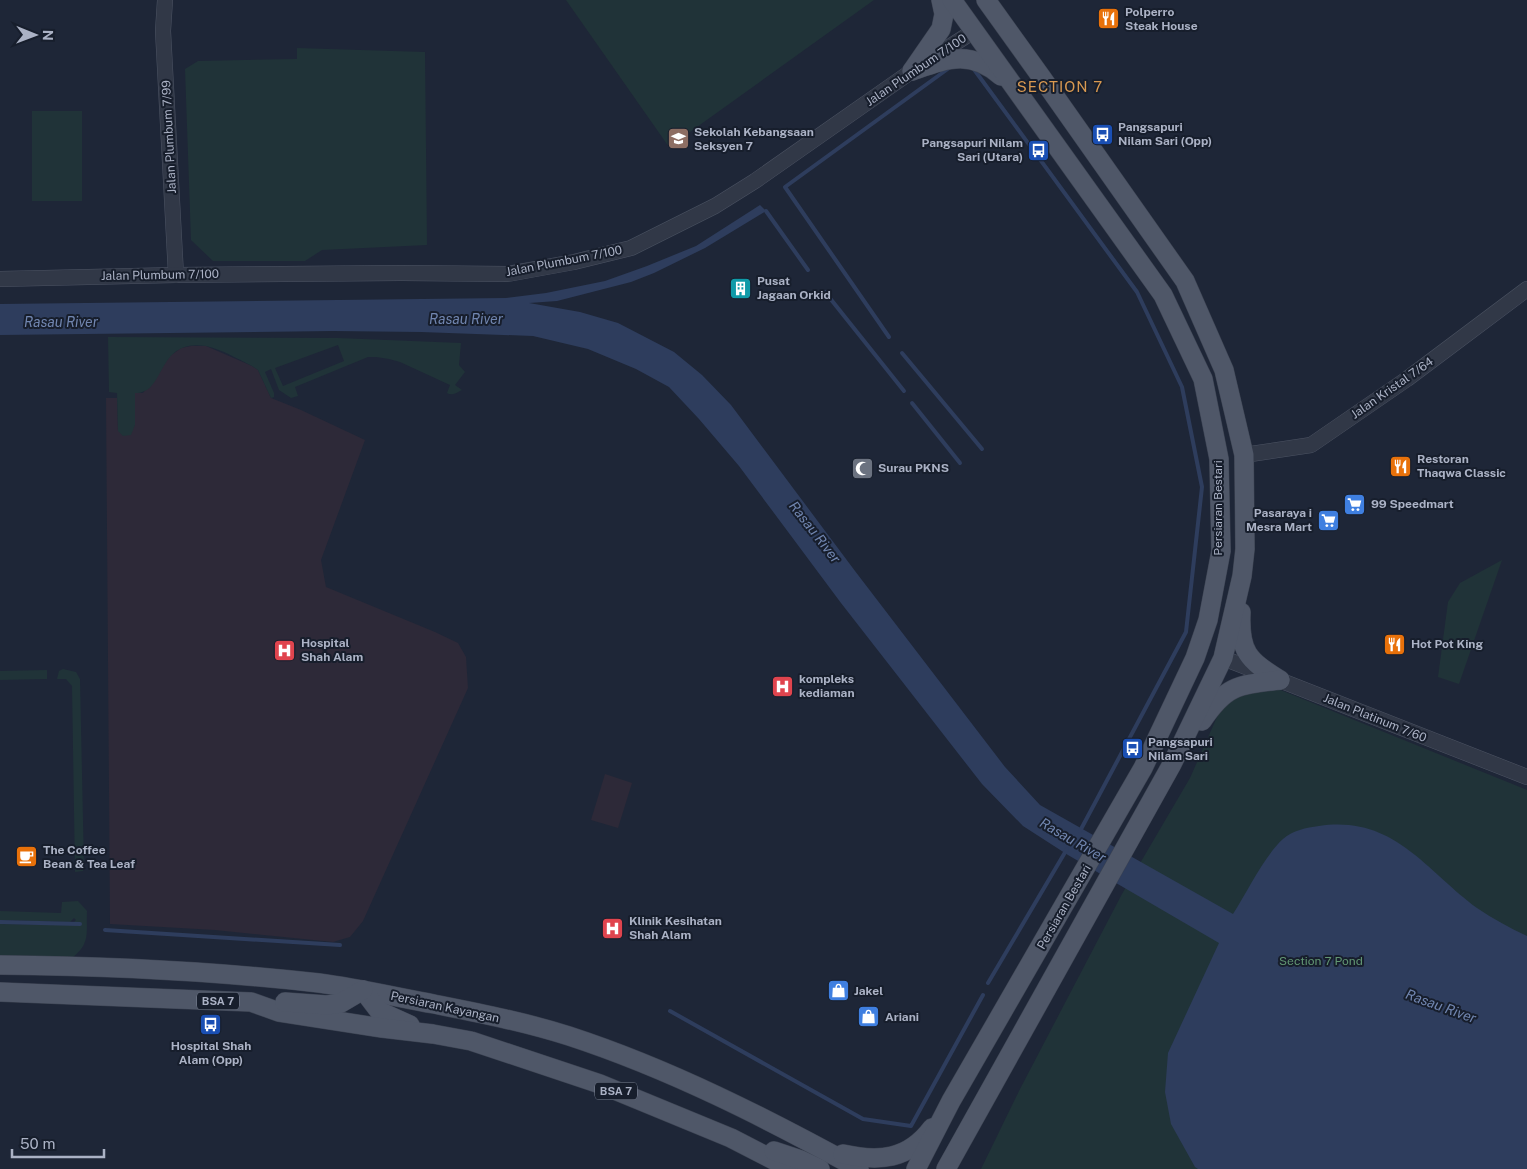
<svg xmlns="http://www.w3.org/2000/svg" width="1527" height="1169" font-family="'Public Sans',sans-serif">
<style>
.medical{fill:#2d2938}
.green{fill:#203338;fill-rule:evenodd}
.water{fill:#2e3d5d}
.lines{fill:none;stroke-linecap:round;stroke-linejoin:round}
.stream{stroke:#2e3d5d;stroke-width:4}
.minor-casing{stroke:#4c5363;stroke-width:16}
.major-casing{stroke:#3b4251;stroke-width:20}
.minor{stroke:#313847;stroke-width:15}
.major{stroke:#4f5768;stroke-width:19}
.labels{text-anchor:middle;stroke-width:4;stroke-linejoin:round;paint-order:stroke}
.shield{fill:#171e2c;stroke:#7f8697;stroke-width:1}
.shield-label{font-size:11px;font-weight:bold;fill:#abb2c5}
.poi-label{font-size:12px;font-weight:bold;fill:#abb2c5;stroke:#171e2c;text-anchor:start}
.street-label{font-size:12px;fill:#abb2c5;stroke:#171e2c}
.park-label{font-size:12px;fill:#629673;stroke:#171e2c}
.water-label{font-size:14px;font-style:italic;fill:#7186b0;stroke:#171e2c}
.quarter-label{font-size:15px;letter-spacing:1px;fill:#d99951;stroke:#171e2c}
</style>
<rect width="100%" height="100%" fill="#1e2637"/>
<g class="medical">
<path d="M 191,346 L 206,346 L 252,366 L 258,370 L 271,398 L 301,410 L 365,440 L 321,560 L 326,587 L 435,632 L 458,643 L 466,657 L 468,688 L 363,921 L 350,937 L 333,942 L 215,930 L 110,924 L 106,398 L 117,398 L 118,431 L 135,425 L 135,393 L 143,393 L 170,356 L 181,348 Z"/>
<path d="M 605,774 L 632,783 L 618,828 L 591,820 Z"/>
</g>
<g class="green">
<path d="M 566,0 L 874,0 L 669,147 Z"/>
<path d="M 297,48 L 425,52 L 427,245 L 322,250 L 305,261 L 213,261 L 191,240 L 185,69 L 198,61 L 297,59 Z"/>
<rect x="32" y="111" width="50" height="90"/>
<path d="M 108,337 L 338,338 L 461,343 L 459,365 L 465,372 L 455,385 L 462,390 C 456,393 452,396 447,393 L 450,385 L 400,362 L 389,359 L 376,357 L 368,357 L 295,387 L 298,396 L 291,398 L 279,390 L 271,369 L 265,372 L 274,393 L 274,397 L 271,398 L 258,370 L 252,366 C 238,359 221,349 206,346 C 155,338 167,394 135,393 L 135,425 L 131,435 L 123,436 L 118,431 L 117,393 L 109,392 ZM 338,345 L 344,361 L 283,386 L 275,368 Z"/>
<path d="M 1502,560 L 1459,684 L 1438,677 L 1448,602 L 1460,583 Z"/>
<path d="M 63,669 L 76,672 L 80,679 L 84,867 L 83,871 L 75,872 L 72,686 L 66,679 L 57,679 L 59,671 Z"/>
<path d="M 47,670 L 47,679 L 0,680 L 0,671 Z"/>
<path d="M 1278,689 L 1527,790 L 1527,1169 L 981,1169 L 1020,1089 L 1122,894 L 1190,778 L 1221,708 L 1236,693 Z"/>
<path d="M 78,901 L 87,911 C 86,933 91,943 72,958 L 0,956 L 0,924 L 71,925 L 76,920 L 74,918 L 70,922 L 0,920 L 0,911 L 61,913 L 62,902 Z"/>
</g>
<path class="water" d="M 760,205 L 766,211 L 705,248 L 654,273 L 631,282 L 557,301 L 529,303 L 580,312 L 618,323 L 674,352 L 702,375 L 731,405 L 855,571 L 1005,767 L 1040,805 L 1233,914 C 1247,892 1265,855 1283,839 C 1293,830 1306,828 1319,826 C 1394,815 1425,870 1477,908 C 1493,919 1510,928 1527,936 L 1527,1169 L 1198,1169 L 1195,1167 L 1171,1124 L 1165,1092 L 1168,1053 L 1219,943 L 1068,855 L 1023,826 L 982,784 L 841,603 L 739,466 L 699,419 L 669,387 L 636,369 L 588,349 L 533,336 L 421,332 L 333,331 L 0,335 L 0,304 L 506,298 L 546,293 L 605,281 L 647,266 L 696,246 Z"/>
<g class="lines">
<g class="stream">
<path d="M 973,68 L 1137,292 L 1182,387 L 1202,487 L 1186,632 L 1080,831"/>
<path d="M 766,211 L 808,270"/>
<path d="M 825,292 L 904,391"/>
<path d="M 889,337 L 785,187 L 949,68"/>
<path d="M 902,353 L 982,449"/>
<path d="M 912,403 L 960,463"/>
<path d="M 0,922 L 80,924"/>
<path d="M 105,930 L 340,945"/>
<path d="M 988,983 L 1067,849"/>
<path d="M 670,1011 L 863,1119 L 911,1126 L 983,995"/>
</g>
<defs>
<g id="minor">
<path d="M 165,0 L 163,31 L 176,275"/>
<path d="M 0,279 L 176,275 L 401,273 L 508,274 L 574,262 L 631,248 L 715,206 L 755,181 L 912,71 L 974,31"/>
<path d="M 1244,455 L 1311,445 L 1407,379 L 1527,289"/>
<path d="M 1223,658 L 1527,777"/>
</g>
<g id="major">
<path d="M 912,71 C 947,59 970,49 1001,76"/>
<path d="M 912,71 L 941,29 L 944,14 L 941,0"/>
<path d="M 1241,612 C 1239,652 1248,660 1280,680"/>
<path d="M 1202,721 C 1226,685 1238,685 1280,680"/>
<path d="M 0,965 C 106,966 213,971 319,983 C 357,988 396,997 434,1004 C 479,1013 525,1022 569,1036 C 670,1069 766,1118 859,1169"/>
<path d="M 363,990 L 379,1011 L 410,1025"/>
<path d="M 0,992 L 251,1002 L 279,1012 L 382,1028 L 433,1034 L 471,1041 L 600,1084 L 731,1138 L 791,1169"/>
<path d="M 285,1002 L 327,1005 L 341,1003 L 363,990"/>
<path d="M 774,1151 L 801,1160 L 820,1169"/>
<path d="M 843,1154 C 879,1162 908,1160 932,1128"/>
<path d="M 916,1169 L 951,1101 L 1143,768 L 1195,658 L 1208,620 L 1221,551 L 1219,459 L 1203,379 L 1163,295 L 952,0"/>
<path d="M 946,1169 L 1172,764 L 1223,658 L 1242,576 L 1245,549 L 1244,455 L 1224,370 L 1185,281 L 1042,78 L 986,0"/>
</g>
</defs>
<use href="#minor" class="minor-casing"/>
<use href="#major" class="major-casing"/>
<use href="#minor" class="minor"/>
<use href="#major" class="major"/>
</g>
<defs>
<symbol id="restaurant-square" viewBox="-11 -11 22 22"><rect x="-9" y="-9" width="18" height="18" rx="4" fill="#e8710a" stroke="#171e2c"/><path d="M-5-6h1v4h1v-4h1v4h1v-4h1v5L-1.5 .5V6h-2V.5L-5-1ZM5-6V6H3V1.5H1.5Q1.5-4 5-6Z" fill="#fff"/></symbol>
<symbol id="bus-square" viewBox="-11 -11 22 22"><rect x="-9" y="-9" width="18" height="18" rx="4" fill="#1a4fb4" stroke="#171e2c"/><path d="M-5-6H5V4H4V6H2V4H-2V6H-4V4H-5ZM-3.5-4V0h7V-4ZM-3.5 1.2v1.5H-2V1.2ZM2 1.2v1.5H3.5V1.2Z" fill="#fff"/></symbol>
<symbol id="school-square" viewBox="-11 -11 22 22"><rect x="-9" y="-9" width="18" height="18" rx="4" fill="#8d6e63" stroke="#171e2c"/><path d="M0-5L7-2L0 1L-7-2ZM-4 1L0 2.5L4 1V4Q0 6-4 4Z" fill="#fff"/></symbol>
<symbol id="building-square" viewBox="-11 -11 22 22"><rect x="-9" y="-9" width="18" height="18" rx="4" fill="#0f9aa8" stroke="#171e2c"/><path d="M-4-6H4V6H1V3H-1V6H-4ZM-2.5-4.3h1.7v1.8h-1.7ZM.8-4.3h1.7v1.8H.8ZM-2.5-1h1.7V.8h-1.7ZM.8-1h1.7V.8H.8Z" fill="#fff"/></symbol>
<symbol id="mosque-square" viewBox="-11 -11 22 22"><rect x="-9" y="-9" width="18" height="18" rx="4" fill="#6b7280" stroke="#171e2c"/><path d="M3.5-4.9A6 6 0 1 0 3.5 4.9A5 5 0 1 1 3.5-4.9Z" fill="#fff"/></symbol>
<symbol id="supermarket-square" viewBox="-11 -11 22 22"><rect x="-9" y="-9" width="18" height="18" rx="4" fill="#3f7fe0" stroke="#171e2c"/><path d="M-6-5.5h2.5l.6 2H6L4.5 2H-2.5L-4.4-4H-6ZM-1.5 3.2a1.3 1.3 0 1 0 .1 0ZM3 3.2a1.3 1.3 0 1 0 .1 0Z" fill="#fff"/></symbol>
<symbol id="hospital-square" viewBox="-11 -11 22 22"><rect x="-9" y="-9" width="18" height="18" rx="4" fill="#e0444e" stroke="#171e2c"/><path d="M-5-5h3v3.5h4V-5h3V5h-3V1.5h-4V5h-3Z" fill="#fff"/></symbol>
<symbol id="cafe-square" viewBox="-11 -11 22 22"><rect x="-9" y="-9" width="18" height="18" rx="4" fill="#e8710a" stroke="#171e2c"/><path d="M-5.5-4.5H6V0H3Q3 3.5 0 3.5H-2.5Q-5.5 3.5-5.5 0ZM3-3.2v2h1.7v-2ZM-6 4.5H4V6H-6Z" fill="#fff"/></symbol>
<symbol id="shop-square" viewBox="-11 -11 22 22"><rect x="-9" y="-9" width="18" height="18" rx="4" fill="#3f7fe0" stroke="#171e2c"/><path d="M-5-2.5h2.3a2.7 3.5 0 0 1 5.4 0H5L5.5 6h-11ZM-1.5-2.5h3a1.5 2.3 0 0 0-3 0Z" fill="#fff"/></symbol>
</defs>
<g fill-rule="evenodd">
<use href="#restaurant-square" x="1096" y="6" width="25" height="25"/>
<use href="#bus-square" x="1090" y="122" width="25" height="25"/>
<use href="#school-square" x="666" y="126" width="25" height="25"/>
<use href="#bus-square" x="1026" y="138" width="25" height="25"/>
<use href="#building-square" x="728" y="276" width="25" height="25"/>
<use href="#restaurant-square" x="1388" y="454" width="25" height="25"/>
<use href="#mosque-square" x="850" y="456" width="25" height="25"/>
<use href="#supermarket-square" x="1342" y="492" width="25" height="25"/>
<use href="#supermarket-square" x="1316" y="508" width="25" height="25"/>
<use href="#restaurant-square" x="1382" y="632" width="25" height="25"/>
<use href="#hospital-square" x="272" y="638" width="25" height="25"/>
<use href="#hospital-square" x="770" y="674" width="25" height="25"/>
<use href="#bus-square" x="1120" y="736" width="25" height="25"/>
<use href="#cafe-square" x="14" y="844" width="25" height="25"/>
<use href="#hospital-square" x="600" y="916" width="25" height="25"/>
<use href="#shop-square" x="826" y="978" width="25" height="25"/>
<use href="#shop-square" x="856" y="1004" width="25" height="25"/>
<use href="#bus-square" x="198" y="1012" width="25" height="25"/>
</g>
<g class="labels">
<g class="shield">
<rect x="197" y="992.5" width="42" height="17" rx="4"/>
<rect x="595" y="1082.5" width="42" height="17" rx="4"/>
</g>
<g class="shield-label">
<text x="218" y="1005">BSA 7</text>
<text x="616" y="1095">BSA 7</text>
</g>
<g class="poi-label">
<text x="1125" y="16">Polperro<tspan x="1125" dy="14">Steak House</tspan></text>
<text x="1118" y="131">Pangsapuri<tspan x="1118" dy="14">Nilam Sari (Opp)</tspan></text>
<text x="694" y="136">Sekolah Kebangsaan<tspan x="694" dy="14">Seksyen 7</tspan></text>
<text x="1023" y="147" text-anchor="end">Pangsapuri Nilam<tspan x="1023" dy="14">Sari (Utara)</tspan></text>
<text x="757" y="285">Pusat<tspan x="757" dy="14">Jagaan Orkid</tspan></text>
<text x="1417" y="463">Restoran<tspan x="1417" dy="14">Thaqwa Classic</tspan></text>
<text x="878" y="472">Surau PKNS</text>
<text x="1371" y="508">99 Speedmart</text>
<text x="1312" y="517" text-anchor="end">Pasaraya i<tspan x="1312" dy="14">Mesra Mart</tspan></text>
<text x="301" y="647">Hospital<tspan x="301" dy="14">Shah Alam</tspan></text>
<text x="1411" y="648">Hot Pot King</text>
<text x="799" y="683">kompleks<tspan x="799" dy="14">kediaman</tspan></text>
<text x="1148" y="746">Pangsapuri<tspan x="1148" dy="14">Nilam Sari</tspan></text>
<text x="43" y="854">The Coffee<tspan x="43" dy="14">Bean &amp; Tea Leaf</tspan></text>
<text x="629" y="925">Klinik Kesihatan<tspan x="629" dy="14">Shah Alam</tspan></text>
<text x="854" y="995">Jakel</text>
<text x="885" y="1021">Ariani</text>
<text x="211" y="1050" text-anchor="middle">Hospital Shah<tspan x="211" dy="14">Alam (Opp)</tspan></text>
</g>
<g class="street-label">
<text transform="translate(916 70) rotate(-34)" y="4">Jalan Plumbum 7/100</text>
<text transform="translate(169 137) rotate(-93)" y="4">Jalan Plumbum 7/99</text>
<text transform="translate(564 261) rotate(-11)" y="4">Jalan Plumbum 7/100</text>
<text transform="translate(160 275) rotate(-1)" y="4">Jalan Plumbum 7/100</text>
<text transform="translate(1392 388) rotate(-35)" y="4">Jalan Kristal 7/64</text>
<text transform="translate(1218 508) rotate(-90)" y="4">Persiaran Bestari</text>
<text transform="translate(1375 718) rotate(22)" y="4">Jalan Platinum 7/60</text>
<text transform="translate(1064 907) rotate(-60)" y="4">Persiaran Bestari</text>
<text transform="translate(445 1007) rotate(12)" y="4">Persiaran Kayangan</text>
</g>
<g class="park-label">
<text x="1321" y="965">Section 7 Pond</text>
</g>
<g class="water-label">
<text x="466" y="324">Rasau River</text>
<text x="61" y="327">Rasau River</text>
<text transform="translate(815 532) rotate(52)" y="5">Rasau River</text>
<text transform="translate(1073 840) rotate(30)" y="5">Rasau River</text>
<text transform="translate(1441 1006) rotate(20)" y="5">Rasau River</text>
</g>
<g class="quarter-label">
<text x="1060" y="92">SECTION 7</text>
</g>
</g>
<g transform="translate(35 35) rotate(91)" stroke="#171e2c" stroke-width="4" paint-order="stroke">
<path d="M0-4L9 19L0 12L-9 19Z" fill="#abb2c5"/>
<text y="-8" font-size="14" font-weight="bold" text-anchor="middle" fill="#abb2c5">N</text>
</g>
<path d="M12 1149v8h92v-8" fill="none" stroke="#abb2c5" stroke-width="2.5"/>
<text x="20" y="1149" font-size="15" fill="#abb2c5" stroke="#171e2c" stroke-width="4" paint-order="stroke">50 m</text>
</svg>
